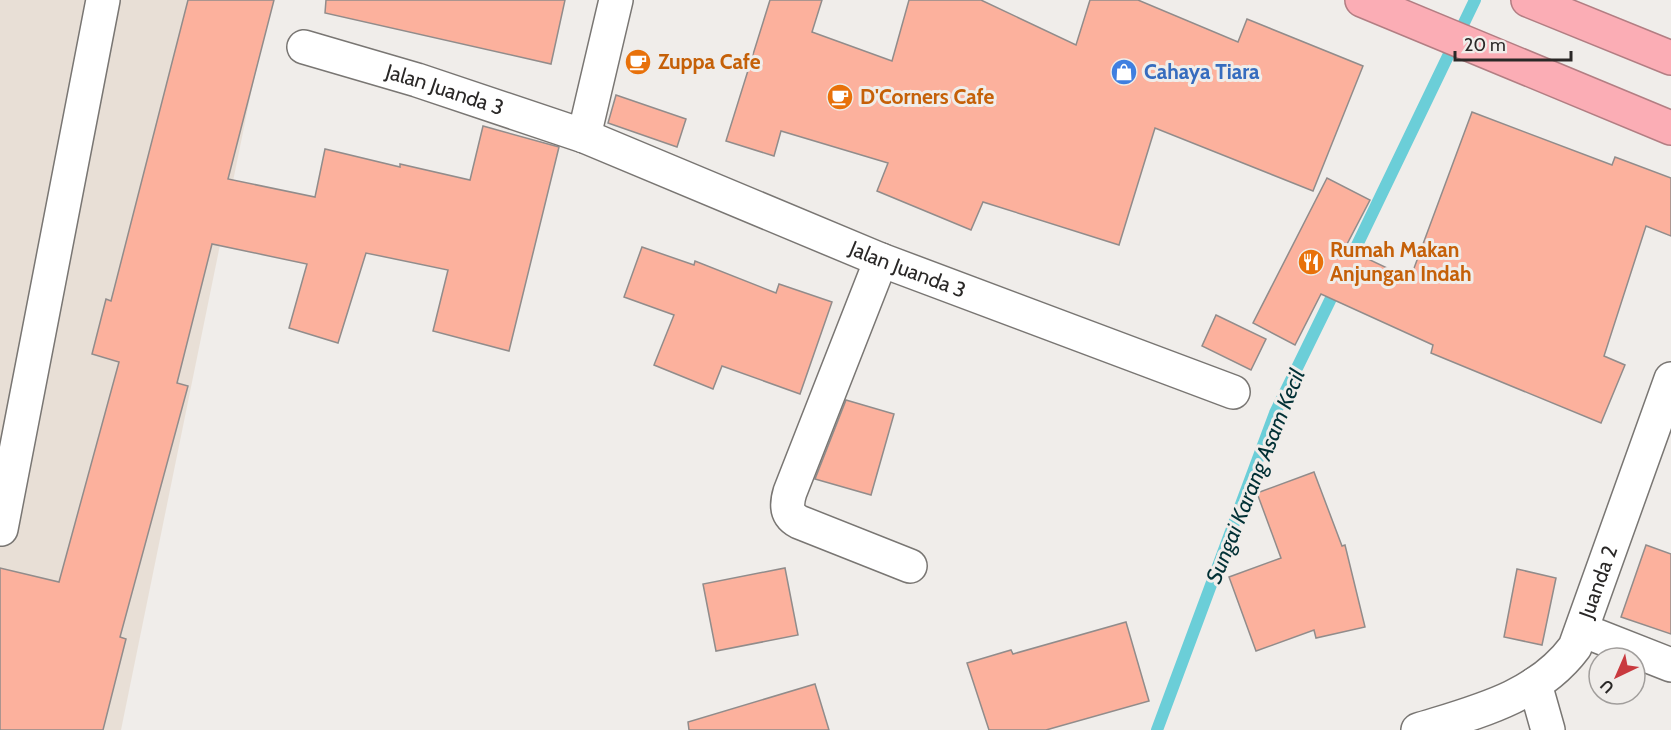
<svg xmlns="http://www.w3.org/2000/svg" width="1671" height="730" font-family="Cabin,sans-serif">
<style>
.built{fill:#e8dfd6}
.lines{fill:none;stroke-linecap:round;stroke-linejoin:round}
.stream{stroke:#6bced8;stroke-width:12}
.building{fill:#fcb19d;stroke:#918c8b;stroke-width:1.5}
.minor-casing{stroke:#797673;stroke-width:36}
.highway-casing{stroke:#b27e83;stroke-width:36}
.minor{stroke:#fff;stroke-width:33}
.highway{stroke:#fbadb5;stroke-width:33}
.labels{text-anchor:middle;stroke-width:6;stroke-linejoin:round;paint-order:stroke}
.food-label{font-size:21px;font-weight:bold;fill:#c56008;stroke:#f0edea;text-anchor:start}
.shop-label{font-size:21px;font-weight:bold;fill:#366cbe;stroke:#f0edea;text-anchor:start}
.street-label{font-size:21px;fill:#2a2827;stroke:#f0edea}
.water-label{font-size:22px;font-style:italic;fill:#003035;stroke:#f0edea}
</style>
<rect width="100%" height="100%" fill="#f0edea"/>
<path class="built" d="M 0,0 L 270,0 L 121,730 L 0,730 Z"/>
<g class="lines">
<g class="stream">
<path d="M 1347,266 L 1475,0"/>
<path d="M 1157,730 L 1275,413 L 1338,284"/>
</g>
</g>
<g class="building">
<path d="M 188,0 L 274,0 L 228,179 L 315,197 L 325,149 L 400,167 L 400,164 L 470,180 L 483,126 L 559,147 L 509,351 L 433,331 L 448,270 L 366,253 L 338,343 L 289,328 L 307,264 L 212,244 L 177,383 L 188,386 L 120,637 L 126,639 L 103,730 L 0,730 L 0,568 L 59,582 L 119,362 L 92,354 L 106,299 L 111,301 Z"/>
<path d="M 326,0 L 565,0 L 551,64 L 325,13 Z"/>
<path d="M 770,0 L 822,0 L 812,32 L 892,61 L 909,0 L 981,0 L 1076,45 L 1090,0 L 1138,0 L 1238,42 L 1247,19 L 1363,66 L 1313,191 L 1155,128 L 1119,245 L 983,202 L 971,230 L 877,191 L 888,163 L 781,131 L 774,156 L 726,141 Z"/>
<path d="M 616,95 L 686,119 L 677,147 L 608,123 Z"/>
<path d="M 1472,112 L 1612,165 L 1615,157 L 1671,178 L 1671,236 L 1646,226 L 1604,356 L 1625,365 L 1601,423 L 1431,353 L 1433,345 L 1321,294 L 1295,345 L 1253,323 L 1327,178 L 1370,200 L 1345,248 L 1410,279 Z"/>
<path d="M 642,247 L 694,265 L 695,261 L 776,293 L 779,284 L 832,302 L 800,394 L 722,366 L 713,389 L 654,365 L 674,315 L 624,297 Z"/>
<path d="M 1216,315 L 1266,339 L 1251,370 L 1202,346 Z"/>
<path d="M 846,400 L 894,414 L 871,495 L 815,479 Z"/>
<path d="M 1314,472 L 1342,546 L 1345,545 L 1365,627 L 1316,638 L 1314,630 L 1256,651 L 1229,577 L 1281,558 L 1257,493 Z"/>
<path d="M 1646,545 L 1671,554 L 1671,634 L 1621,617 Z"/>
<path d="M 785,568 L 798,635 L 716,651 L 703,584 Z"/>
<path d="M 1517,569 L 1556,578 L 1542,645 L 1504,637 Z"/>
<path d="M 1126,622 L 1149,701 L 1046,730 L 989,730 L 967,663 L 1011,650 L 1013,654 Z"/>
<path d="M 815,684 L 829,730 L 689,730 L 688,722 Z"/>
</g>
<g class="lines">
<defs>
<g id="minor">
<path id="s1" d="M 304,47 L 417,80 L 584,136 L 881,260 L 1233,392"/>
<path d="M 584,136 L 616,0"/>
<path d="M 881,260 L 790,492 C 786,505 786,515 799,522 L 910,566"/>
<path d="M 1,529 L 103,0"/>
<path d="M 1582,630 L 1671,665"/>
<path d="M 1535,684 L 1548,730"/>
<path id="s2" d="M 1418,730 C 1476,712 1537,698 1575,647 L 1671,379"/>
</g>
<g id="highway">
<path d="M 1362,0 L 1671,128"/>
<path d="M 1528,0 L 1671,58"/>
</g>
</defs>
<use href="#minor" class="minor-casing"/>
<use href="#highway" class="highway-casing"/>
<use href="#minor" class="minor"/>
<use href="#highway" class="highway"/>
</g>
<defs>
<symbol id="cafe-disc" viewBox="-11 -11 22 22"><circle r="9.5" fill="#e8710a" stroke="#f0edea"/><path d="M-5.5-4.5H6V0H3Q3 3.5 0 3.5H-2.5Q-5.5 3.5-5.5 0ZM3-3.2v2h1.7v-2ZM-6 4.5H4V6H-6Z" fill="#fff"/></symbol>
<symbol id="shop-disc" viewBox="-11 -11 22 22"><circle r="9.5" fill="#3f7fe0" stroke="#f0edea"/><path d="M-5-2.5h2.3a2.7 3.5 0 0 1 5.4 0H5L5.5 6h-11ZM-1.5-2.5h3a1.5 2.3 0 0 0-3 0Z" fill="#fff"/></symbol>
<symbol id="restaurant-disc" viewBox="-11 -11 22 22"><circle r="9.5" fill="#e8710a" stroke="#f0edea"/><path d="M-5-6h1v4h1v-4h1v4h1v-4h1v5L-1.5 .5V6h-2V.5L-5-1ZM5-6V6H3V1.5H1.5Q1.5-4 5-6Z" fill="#fff"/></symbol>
</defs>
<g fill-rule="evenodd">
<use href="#cafe-disc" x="623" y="47" width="30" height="30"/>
<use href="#shop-disc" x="1109" y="57" width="30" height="30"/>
<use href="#cafe-disc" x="825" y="82" width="30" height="30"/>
<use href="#restaurant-disc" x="1296" y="247" width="30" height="30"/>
</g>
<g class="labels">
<g class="food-label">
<text x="658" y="69">Zuppa Cafe</text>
<text x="860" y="104">D'Corners Cafe</text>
<text x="1330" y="257">Rumah Makan<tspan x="1330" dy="24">Anjungan Indah</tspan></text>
</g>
<g class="shop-label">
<text x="1144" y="79">Cahaya Tiara</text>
</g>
<g class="street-label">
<text dy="7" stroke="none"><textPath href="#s1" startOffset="147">Jalan Juanda 3</textPath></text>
<text dy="7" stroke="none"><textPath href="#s1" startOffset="644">Jalan Juanda 3</textPath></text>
<text dy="7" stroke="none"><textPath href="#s2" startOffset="250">Juanda 2</textPath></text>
</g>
<g class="water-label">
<text transform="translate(1255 476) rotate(-68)" y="8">Sungai Karang Asam Kecil</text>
</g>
</g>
<g transform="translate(1617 676) rotate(224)"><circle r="28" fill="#f0edea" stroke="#a19e9c" stroke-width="1.5"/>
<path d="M0-4.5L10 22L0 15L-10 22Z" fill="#c93a3f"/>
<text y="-9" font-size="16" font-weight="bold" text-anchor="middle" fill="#2a2827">U</text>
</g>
<path d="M1455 51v9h116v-9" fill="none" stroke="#2a2827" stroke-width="3"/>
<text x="1464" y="51" font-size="18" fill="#2a2827" stroke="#f0edea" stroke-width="4.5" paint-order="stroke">20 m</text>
</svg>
